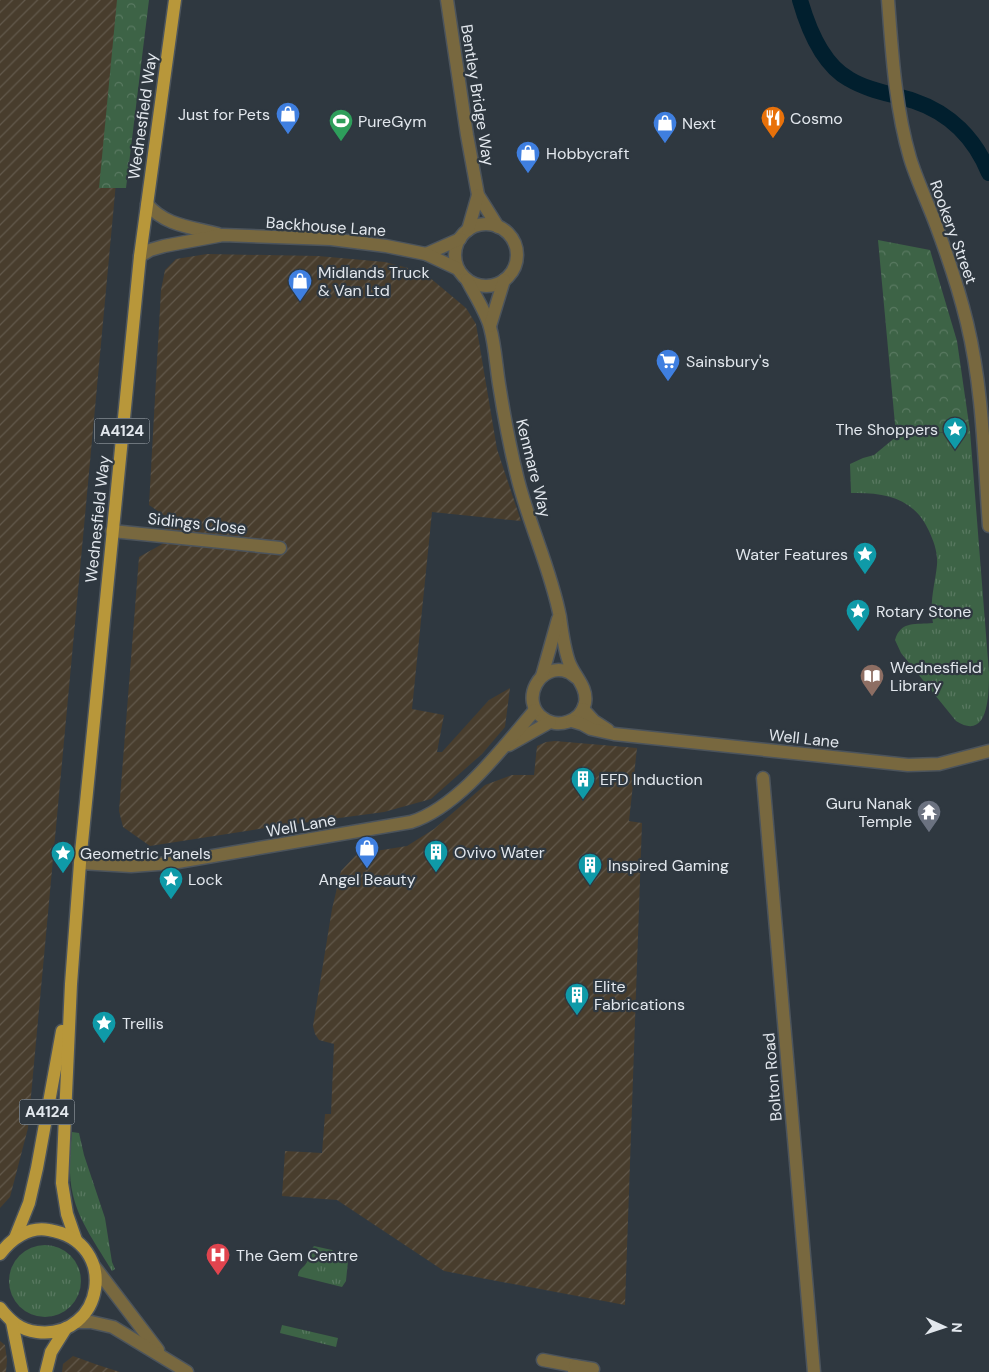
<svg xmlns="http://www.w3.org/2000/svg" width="989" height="1372" font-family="'DM Sans',sans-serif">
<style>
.industrial{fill:url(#industrial-furrows)}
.grass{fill:url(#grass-tufts)}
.forest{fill:url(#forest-crowns)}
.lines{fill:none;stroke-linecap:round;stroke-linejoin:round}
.canal{stroke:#011f2e;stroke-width:16}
.minor-casing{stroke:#4c545c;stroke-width:15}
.major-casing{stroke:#4c545c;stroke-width:15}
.minor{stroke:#78683f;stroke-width:12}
.major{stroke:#b8973a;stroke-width:12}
.labels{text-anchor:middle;stroke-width:4.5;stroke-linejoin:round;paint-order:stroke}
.shield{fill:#2f3840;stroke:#acb2b9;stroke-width:1}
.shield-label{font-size:15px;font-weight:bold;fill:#e2e7ed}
.street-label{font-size:16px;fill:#e2e7ed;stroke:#2f3840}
.poi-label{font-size:16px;fill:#e2e7ed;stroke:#2f3840;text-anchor:start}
</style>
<defs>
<pattern id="industrial-furrows" width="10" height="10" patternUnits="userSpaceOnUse" patternTransform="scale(1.25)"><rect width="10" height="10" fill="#483d2d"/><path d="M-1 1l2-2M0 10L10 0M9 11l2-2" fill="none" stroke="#62594c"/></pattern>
<pattern id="grass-tufts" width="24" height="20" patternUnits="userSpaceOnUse" patternTransform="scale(1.25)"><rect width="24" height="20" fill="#3d6346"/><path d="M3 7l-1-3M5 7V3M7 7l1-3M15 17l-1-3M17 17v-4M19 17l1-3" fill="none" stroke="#597961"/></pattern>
<pattern id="forest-crowns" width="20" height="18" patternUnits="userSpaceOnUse" patternTransform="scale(1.25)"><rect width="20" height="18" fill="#3d6346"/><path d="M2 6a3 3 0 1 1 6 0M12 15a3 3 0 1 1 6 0" fill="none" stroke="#597961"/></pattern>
</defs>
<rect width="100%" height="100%" fill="#2f3840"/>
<g class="industrial">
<path d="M 0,0 L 133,0 L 28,1128 L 10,1197 L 0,1208 Z"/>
<path d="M 207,254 L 318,256 L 385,262 L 423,272 L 466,308 L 476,324 L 497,449 L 521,521 L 432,512 L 412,709 L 444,715 L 437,752 L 442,752 L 489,700 L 510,688 L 505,727 L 482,754 L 431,799 L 384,812 L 265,828 L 150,846 L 123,827 L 119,811 L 139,557 L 164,543 L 165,516 L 149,505 L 161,290 L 165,270 L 176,259 Z"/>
<path d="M 555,741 L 637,748 L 629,821 L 642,823 L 625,1305 L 444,1271 L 337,1200 L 282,1196 L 285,1151 L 322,1153 L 325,1114 L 331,1114 L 334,1044 L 319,1040 L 315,1034 L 313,1026 L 332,909 L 341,871 L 357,854 L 407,846 L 434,829 L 485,785 L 512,775 L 534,775 L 537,746 L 546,742 Z"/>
<path d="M 0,1341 L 5,1345 L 7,1360 L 6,1372 L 0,1372 Z"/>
<path d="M 73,1356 L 98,1365 L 120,1372 L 62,1372 L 63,1364 Z"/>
</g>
<g class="grass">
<path d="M 970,431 L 989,673 C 989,693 989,742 956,721 L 901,653 L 895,640 C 901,620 916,625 933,623 C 929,602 935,585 937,565 C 938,553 934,542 929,531 C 914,498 885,492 851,493 L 850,464 L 863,458 L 874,455 L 897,436 Z"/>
<path d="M 72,1132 L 79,1133 L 84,1155 L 105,1218 L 112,1262 L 115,1269 L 112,1271 C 98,1247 79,1222 73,1195 C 68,1174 70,1153 72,1132 Z"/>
<circle cx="45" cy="1281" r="36"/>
<path d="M 314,1246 L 332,1250 L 348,1261 L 346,1281 L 342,1287 L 298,1276 C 298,1269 304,1268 307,1262 C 310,1256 309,1251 314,1246 Z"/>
<path d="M 282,1325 L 338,1338 L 336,1347 L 280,1333 Z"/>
</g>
<g class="forest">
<path d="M 117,0 L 149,0 L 126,188 L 99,188 Z"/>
<path d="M 878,240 L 930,250 L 957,341 L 970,431 L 896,435 Z"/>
</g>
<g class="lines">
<path class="canal" d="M 800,0 C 808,28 822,64 849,79 C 869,91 893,94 914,101 C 950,113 975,139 989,173"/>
<defs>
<g id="minor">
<path d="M 447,0 L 467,135 L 478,195 L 498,227"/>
<path d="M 888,0 C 892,52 895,107 910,158 C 917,181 928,203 936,225 C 948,257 959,290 967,323 C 983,389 984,459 989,526"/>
<path d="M 147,204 C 165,226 192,227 218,234"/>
<circle cx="486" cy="255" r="31"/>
<path d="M 468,230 L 478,195"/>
<path d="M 426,254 L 460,239"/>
<path d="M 140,256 L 150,250 L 164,246 L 223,235 L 331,239 L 386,246 L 426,254 L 458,269"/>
<path d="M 467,280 C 474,294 486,312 490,327 C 495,345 496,365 499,384 C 504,416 510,448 518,480 C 530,527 551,570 560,617 C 562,632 564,648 569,662 C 574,676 588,687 585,703 C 581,722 557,729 543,718 C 519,701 540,661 568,672 C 571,673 574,676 577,678"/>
<path d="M 490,326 L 504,280"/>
<path d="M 112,531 L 280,548"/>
<path d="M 542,676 L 558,619"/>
<path d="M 583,709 L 594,721 L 608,730"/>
<path d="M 572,721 L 582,724 L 591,729 L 614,734 L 908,765 L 939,764 L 989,751"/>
<path d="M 509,745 L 550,722"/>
<path d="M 763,778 L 814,1372"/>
<path d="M 80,863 L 131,866 L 172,863 L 411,822 C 459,807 503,747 535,710"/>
<path d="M 94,1266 L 158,1350"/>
<path d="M 76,1322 L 91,1322 L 113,1327 L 187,1372"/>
<path d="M 543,1360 L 575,1366 L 574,1372"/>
<path d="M 575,1366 L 593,1369"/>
</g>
<g id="major">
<path d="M 15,1238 L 29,1203 L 37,1168 L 62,1031"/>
<path d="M 76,1240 L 67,1214 L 62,1183 L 71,984 L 80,863 L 140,256 L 175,0"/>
<path d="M 0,1254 C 11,1239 29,1226 49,1230 C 121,1242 104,1340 37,1332 C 20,1330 10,1321 0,1308"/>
<path d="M 12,1322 L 22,1372"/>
<path d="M 46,1372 L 51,1352 L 66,1328"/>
</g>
</defs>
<use href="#minor" class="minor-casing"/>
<use href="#major" class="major-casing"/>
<use href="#minor" class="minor"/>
<use href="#major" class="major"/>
</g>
<defs>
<symbol id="shop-pin" viewBox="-11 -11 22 30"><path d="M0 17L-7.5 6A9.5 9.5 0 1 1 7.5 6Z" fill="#3f7fe0" stroke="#2f3840"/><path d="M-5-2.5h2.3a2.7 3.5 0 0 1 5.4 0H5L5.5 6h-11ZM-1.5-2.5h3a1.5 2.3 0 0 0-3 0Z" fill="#fff"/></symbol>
<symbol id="restaurant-pin" viewBox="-11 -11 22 30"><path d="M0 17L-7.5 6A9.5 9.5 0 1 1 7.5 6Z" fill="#e8710a" stroke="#2f3840"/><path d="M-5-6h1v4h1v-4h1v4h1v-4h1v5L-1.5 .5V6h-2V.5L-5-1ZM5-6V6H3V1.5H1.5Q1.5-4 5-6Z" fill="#fff"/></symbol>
<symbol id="stadium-pin" viewBox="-11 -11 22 30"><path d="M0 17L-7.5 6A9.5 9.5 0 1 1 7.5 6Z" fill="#2e9e5b" stroke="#2f3840"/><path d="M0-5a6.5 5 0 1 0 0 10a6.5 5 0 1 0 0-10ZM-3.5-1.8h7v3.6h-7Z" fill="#fff"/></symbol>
<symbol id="supermarket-pin" viewBox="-11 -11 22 30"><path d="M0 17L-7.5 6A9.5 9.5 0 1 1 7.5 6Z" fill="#3f7fe0" stroke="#2f3840"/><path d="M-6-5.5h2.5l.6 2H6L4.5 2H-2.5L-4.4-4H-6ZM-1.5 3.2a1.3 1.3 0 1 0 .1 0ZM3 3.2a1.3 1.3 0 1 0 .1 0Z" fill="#fff"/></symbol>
<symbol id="sight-pin" viewBox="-11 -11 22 30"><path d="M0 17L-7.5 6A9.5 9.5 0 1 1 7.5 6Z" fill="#0f9aa8" stroke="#2f3840"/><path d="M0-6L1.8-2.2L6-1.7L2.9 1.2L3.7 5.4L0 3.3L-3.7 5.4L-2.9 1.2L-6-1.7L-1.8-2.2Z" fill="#fff"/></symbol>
<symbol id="library-pin" viewBox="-11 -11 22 30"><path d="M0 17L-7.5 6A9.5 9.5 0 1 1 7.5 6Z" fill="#8d6e63" stroke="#2f3840"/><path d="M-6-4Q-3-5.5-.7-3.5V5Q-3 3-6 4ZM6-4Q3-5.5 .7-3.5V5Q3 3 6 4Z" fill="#fff"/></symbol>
<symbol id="building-pin" viewBox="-11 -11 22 30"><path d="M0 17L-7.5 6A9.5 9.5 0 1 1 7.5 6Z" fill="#0f9aa8" stroke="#2f3840"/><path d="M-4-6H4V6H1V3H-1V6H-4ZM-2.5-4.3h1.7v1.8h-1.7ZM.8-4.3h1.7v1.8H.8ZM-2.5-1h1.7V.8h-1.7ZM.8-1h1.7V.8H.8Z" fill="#fff"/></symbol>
<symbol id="temple-pin" viewBox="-11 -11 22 30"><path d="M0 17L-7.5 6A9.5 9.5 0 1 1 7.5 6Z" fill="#6b7280" stroke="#2f3840"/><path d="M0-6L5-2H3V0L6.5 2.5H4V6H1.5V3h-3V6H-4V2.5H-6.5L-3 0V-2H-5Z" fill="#fff"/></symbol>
<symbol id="hospital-pin" viewBox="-11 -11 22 30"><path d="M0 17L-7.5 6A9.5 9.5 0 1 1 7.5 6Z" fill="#e0444e" stroke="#2f3840"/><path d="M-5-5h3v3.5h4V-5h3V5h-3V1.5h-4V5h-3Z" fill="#fff"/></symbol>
</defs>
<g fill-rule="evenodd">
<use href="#shop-pin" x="274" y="100" width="28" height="38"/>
<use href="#restaurant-pin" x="759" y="104" width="28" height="38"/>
<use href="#stadium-pin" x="327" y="107" width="28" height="38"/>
<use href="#shop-pin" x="651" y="109" width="28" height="38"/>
<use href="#shop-pin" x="514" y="139" width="28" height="38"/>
<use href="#shop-pin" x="286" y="267" width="28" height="38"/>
<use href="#supermarket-pin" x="654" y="347" width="28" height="38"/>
<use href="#sight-pin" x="941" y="415" width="28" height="38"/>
<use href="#sight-pin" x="851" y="540" width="28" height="38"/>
<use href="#sight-pin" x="844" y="597" width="28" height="38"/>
<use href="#library-pin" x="858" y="662" width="28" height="38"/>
<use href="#building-pin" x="569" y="765" width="28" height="38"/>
<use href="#temple-pin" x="915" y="798" width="28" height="38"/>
<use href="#shop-pin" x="353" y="834" width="28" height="38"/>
<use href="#building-pin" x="422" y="838" width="28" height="38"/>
<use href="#sight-pin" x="49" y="839" width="28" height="38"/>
<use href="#building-pin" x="576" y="851" width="28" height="38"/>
<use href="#sight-pin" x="157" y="865" width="28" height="38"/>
<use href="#building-pin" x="563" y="981" width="28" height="38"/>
<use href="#sight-pin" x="90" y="1009" width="28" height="38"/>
<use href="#hospital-pin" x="204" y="1241" width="28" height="38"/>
</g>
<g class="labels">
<g class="shield">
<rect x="94.5" y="418.5" width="55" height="25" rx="4"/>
<rect x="19.5" y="1099.5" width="55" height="25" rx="4"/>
</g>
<g class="shield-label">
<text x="122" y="436">A4124</text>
<text x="47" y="1117">A4124</text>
</g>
<g class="street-label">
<text transform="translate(478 95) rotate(81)" y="6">Bentley Bridge Way</text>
<text transform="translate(142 116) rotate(-82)" y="6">Wednesfield Way</text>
<text transform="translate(326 226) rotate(4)" y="6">Backhouse Lane</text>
<text transform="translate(954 232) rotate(70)" y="6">Rookery Street</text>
<text transform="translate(534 468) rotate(76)" y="6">Kenmare Way</text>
<text transform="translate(97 519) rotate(-84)" y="6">Wednesfield Way</text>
<text transform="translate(197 523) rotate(6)" y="6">Sidings Close</text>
<text transform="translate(804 738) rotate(6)" y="6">Well Lane</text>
<text transform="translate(301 825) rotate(-10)" y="6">Well Lane</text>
<text transform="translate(772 1077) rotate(-95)" y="6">Bolton Road</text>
</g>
<g class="poi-label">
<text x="270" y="120" text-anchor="end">Just for Pets</text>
<text x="790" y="124">Cosmo</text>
<text x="358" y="127">PureGym</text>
<text x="682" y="129">Next</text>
<text x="546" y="159">Hobbycraft</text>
<text x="318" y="278">Midlands Truck<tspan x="318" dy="18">&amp; Van Ltd</tspan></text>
<text x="686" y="367">Sainsbury's</text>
<text x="938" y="435" text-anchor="end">The Shoppers</text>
<text x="848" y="560" text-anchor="end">Water Features</text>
<text x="876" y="617">Rotary Stone</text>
<text x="890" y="673">Wednesfield<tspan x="890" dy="18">Library</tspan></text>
<text x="600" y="785">EFD Induction</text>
<text x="912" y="809" text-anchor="end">Guru Nanak<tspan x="912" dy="18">Temple</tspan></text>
<text x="454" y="858">Ovivo Water</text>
<text x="80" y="859">Geometric Panels</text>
<text x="608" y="871">Inspired Gaming</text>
<text x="188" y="885">Lock</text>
<text x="367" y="885" text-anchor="middle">Angel Beauty</text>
<text x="594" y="992">Elite<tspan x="594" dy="18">Fabrications</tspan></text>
<text x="122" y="1029">Trellis</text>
<text x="236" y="1261">The Gem Centre</text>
</g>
</g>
<g transform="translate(944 1327) rotate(93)" stroke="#2f3840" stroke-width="4" paint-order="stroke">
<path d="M0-4L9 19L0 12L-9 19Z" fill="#e2e7ed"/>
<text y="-8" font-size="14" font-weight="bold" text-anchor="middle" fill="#e2e7ed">N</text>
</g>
</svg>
